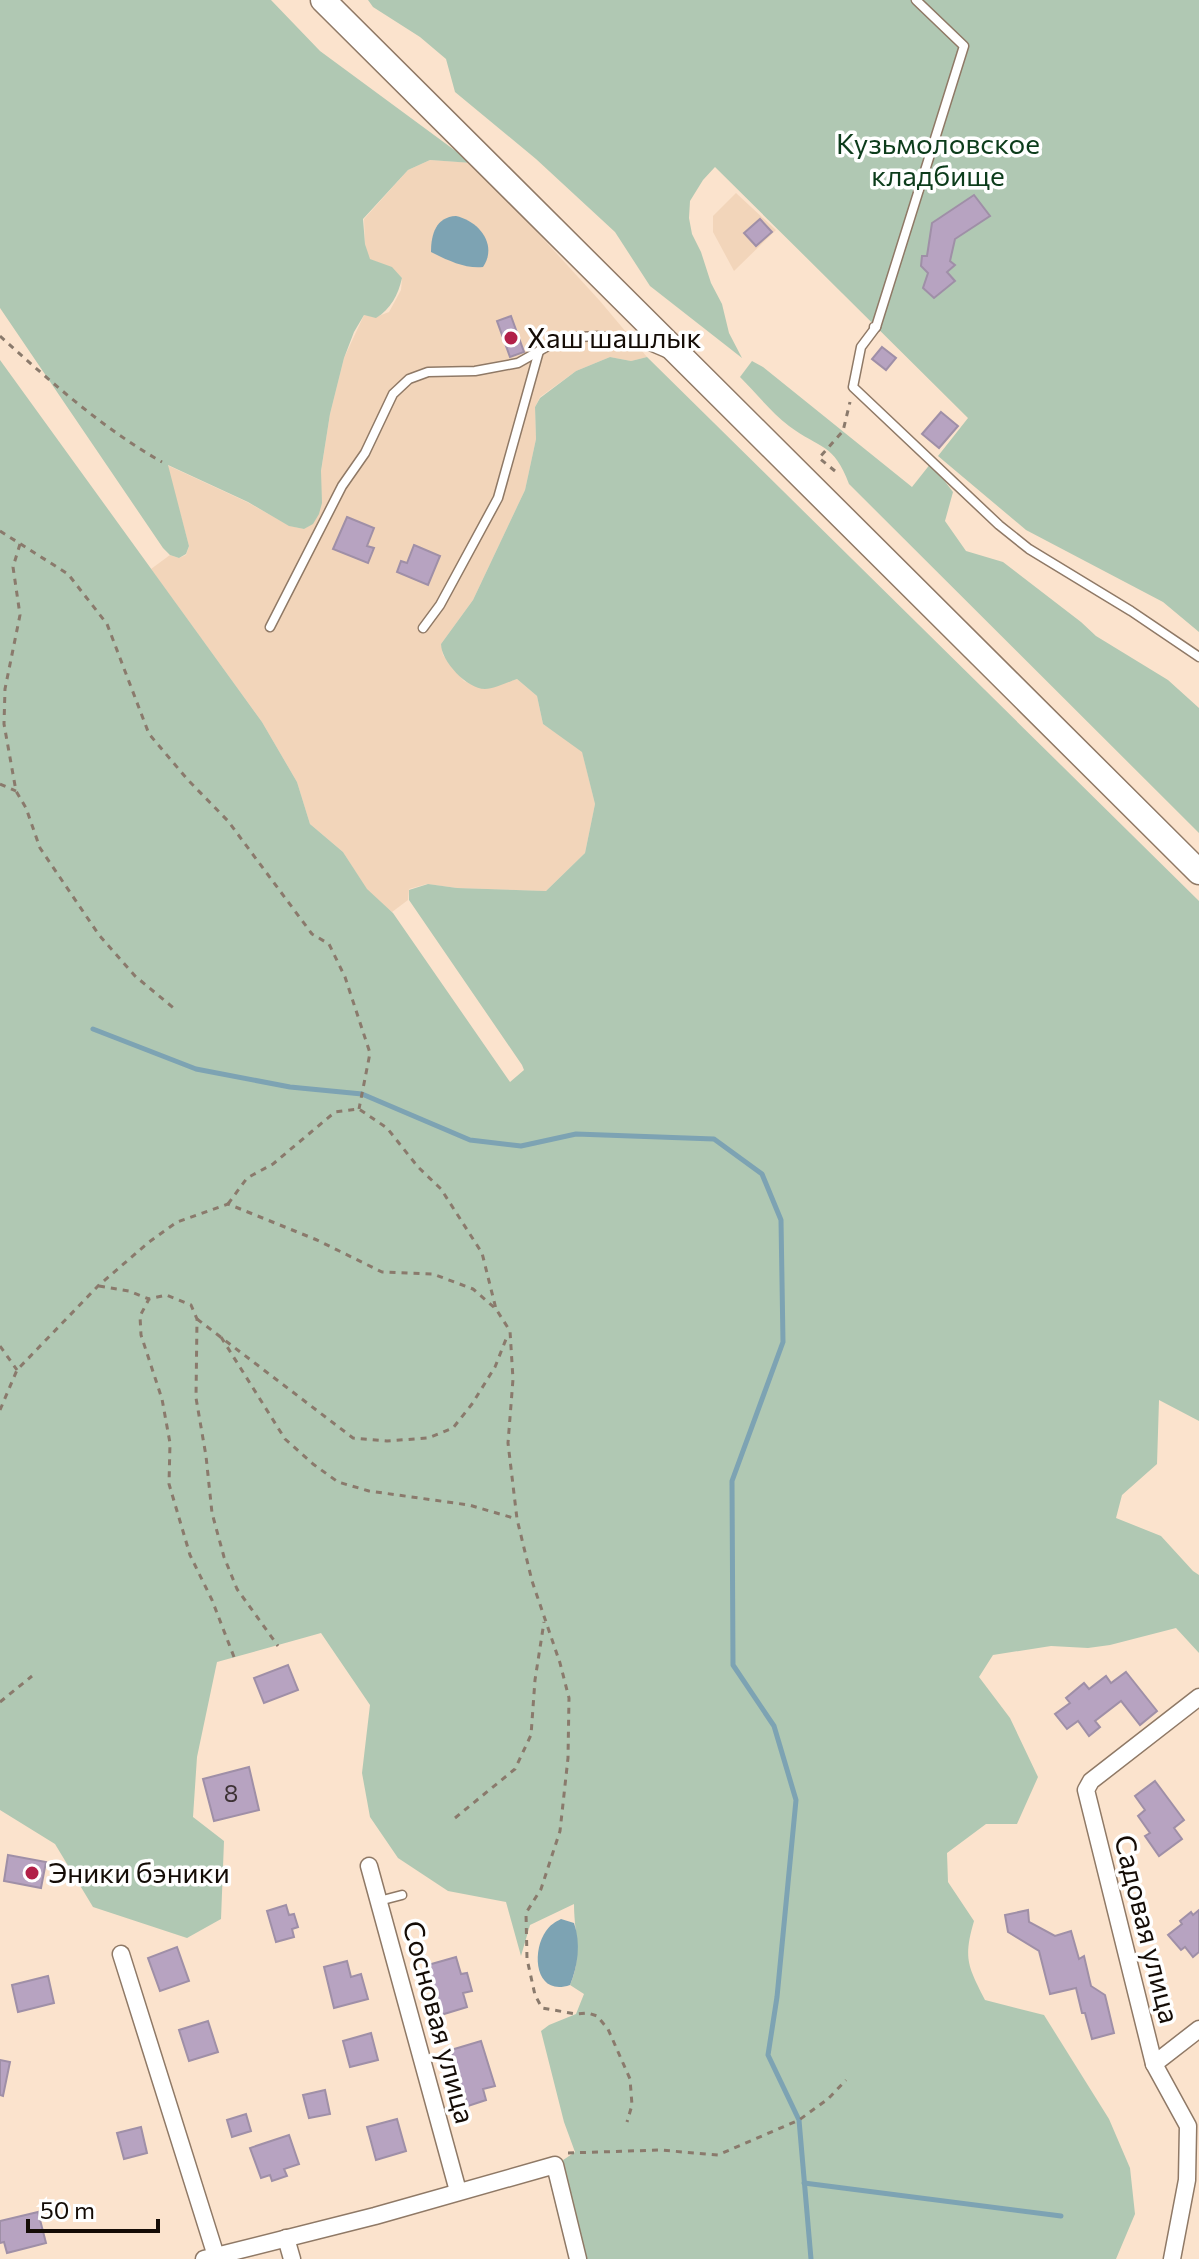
<svg xmlns="http://www.w3.org/2000/svg" width="1199" height="2259" font-family="Commissioner,sans-serif">
<style>
.built{fill:#f2d5ba}
.green{fill:#b0c8b3}
.water{fill:#7da3b3}
.lines{fill:none;stroke-linecap:round;stroke-linejoin:round}
.stream{stroke:#7da3b3;stroke-width:5}
.building{fill:#b7a3c1;stroke:#9f8fa7;stroke-width:2}
.service-casing{stroke:#8f7966;stroke-width:11}
.minor-casing{stroke:#8f7966;stroke-width:19}
.secondary-casing{stroke:#8f7966;stroke-width:27}
.path{stroke:#8a7a6c;stroke-width:3;stroke-dasharray:6 6;stroke-linecap:butt}
.service{stroke:#fff;stroke-width:8}
.minor{stroke:#fff;stroke-width:16}
.secondary{stroke:#fff;stroke-width:24}
.poi-dot{fill:#b22048;stroke:#fff;stroke-width:3}
.labels{text-anchor:middle;stroke-width:7;stroke-linejoin:round;paint-order:stroke}
.number-label{font-size:24px;fill:#3d3235}
.park-label{font-size:28px;fill:#0c3c1b;stroke:#fff}
.poi-label{font-size:28px;fill:#140c06;stroke:#fff;text-anchor:start}
.street-label{font-size:28px;fill:#140c06;stroke:#fff}
</style>
<rect width="100%" height="100%" fill="#fbe3cd"/>
<g class="built">
<path d="M 430,160 L 474,163 L 600,301 L 647,357 L 631,361 L 610,357 L 576,371 L 540,397 L 535,407 L 536,439 L 525,490 L 473,600 L 441,644 L 443,655 L 464,681 L 484,689 L 517,679 L 537,696 L 543,724 L 582,751 L 595,804 L 585,853 L 546,891 L 457,888 L 427,884 L 409,889 L 408,900 L 392,912 L 367,890 L 343,852 L 310,824 L 297,782 L 262,722 L 151,569 L 170,555 L 179,558 L 186,555 L 189,546 L 167,465 L 247,502 L 290,526 L 304,529 L 313,523 L 330,414 L 344,358 L 364,315 L 376,317 L 389,312 L 401,290 L 402,278 L 392,268 L 369,259 L 365,244 L 364,219 L 408,170 Z"/>
<path d="M 736,193 L 776,230 L 734,271 L 713,232 L 713,216 Z"/>
</g>
<g class="green">
<path d="M 0,0 L 271,0 L 320,51 L 472,163 L 430,160 L 408,170 L 363,219 L 365,244 L 370,259 L 392,267 L 402,278 C 398,295 391,309 376,318 L 364,315 L 354,332 L 344,358 L 330,414 L 321,471 L 322,503 L 319,514 L 313,524 L 304,529 L 289,526 L 248,502 L 168,465 L 189,546 L 186,554 L 179,558 L 170,555 L 163,548 L 0,308 Z"/>
<path d="M 368,0 L 1199,0 L 1199,632 L 1163,602 L 1026,530 L 938,456 L 968,418 L 715,167 L 703,180 L 690,201 L 689,218 L 692,234 L 701,252 L 711,283 L 722,304 L 729,333 L 742,358 L 650,286 L 615,232 L 536,159 L 455,92 L 446,59 L 420,37 L 373,7 Z"/>
<path d="M 610,357 L 631,361 L 647,357 L 1199,901 L 1199,1421 L 1159,1400 L 1157,1464 L 1122,1495 L 1116,1518 L 1161,1536 L 1193,1571 L 1199,1575 L 1199,1653 L 1176,1628 L 1110,1645 L 1088,1648 L 1051,1646 L 993,1655 L 979,1677 L 1010,1718 L 1038,1777 L 1017,1824 L 986,1824 L 947,1853 L 948,1882 L 974,1921 C 963,1959 968,1966 985,2000 L 1044,2015 L 1109,2119 L 1130,2168 L 1135,2214 L 1116,2259 L 569,2259 L 547,2171 L 575,2152 L 564,2122 L 541,2031 L 549,2025 L 576,2014 L 584,1994 L 570,1985 C 583,1955 574,1934 574,1904 L 530,1925 L 521,1956 L 506,1902 L 448,1891 L 398,1858 L 370,1817 L 362,1773 L 370,1705 L 321,1633 L 217,1662 L 197,1757 L 193,1817 L 224,1841 L 221,1919 L 187,1938 L 93,1907 L 55,1844 L 0,1810 L 0,360 L 262,722 L 297,782 L 310,824 L 343,852 L 367,889 L 393,913 L 510,1082 L 524,1070 L 522,1065 L 409,900 L 409,890 L 428,884 L 457,888 L 546,891 L 585,853 L 595,804 L 582,752 L 543,724 L 537,696 L 517,679 C 508,682 494,689 485,689 C 467,689 441,661 441,644 L 473,600 L 525,490 L 536,439 L 535,407 L 540,398 L 576,371 Z"/>
<path d="M 752,361 L 763,367 L 912,487 L 931,463 L 953,492 L 945,521 L 966,551 L 1003,562 L 1081,622 L 1096,636 L 1168,680 L 1199,708 L 1199,833 L 849,484 C 834,443 820,449 789,426 C 771,412 756,393 740,377 Z"/>
</g>
<g class="water">
<path d="M 456,216 C 479,221 498,245 483,267 C 465,269 447,260 431,252 C 431,234 436,217 456,216 Z"/>
<path d="M 561,1919 L 574,1923 C 581,1943 578,1966 570,1985 C 535,1997 531,1952 546,1931 C 550,1925 555,1922 561,1919 Z"/>
</g>
<g class="lines">
<g class="stream">
<path d="M 93,1029 L 196,1069 L 290,1087 L 362,1094 L 470,1140 L 521,1146 L 576,1134 L 714,1139 L 762,1174 L 781,1220 L 783,1342 L 732,1481 L 733,1665 L 774,1726 L 796,1800 L 777,1997 L 768,2055 L 799,2120 L 811,2259"/>
<path d="M 804,2183 L 1061,2216"/>
</g>
</g>
<g class="building">
<path d="M 974,195 L 990,216 L 955,239 L 950,261 L 955,265 L 947,272 L 955,281 L 934,298 L 923,288 L 928,273 L 921,266 L 922,256 L 927,256 L 932,223 Z"/>
<path d="M 760,219 L 772,232 L 756,246 L 744,233 Z"/>
<path d="M 511,316 L 524,352 L 510,357 L 497,321 Z"/>
<path d="M 882,347 L 896,358 L 886,370 L 872,359 Z"/>
<path d="M 941,412 L 958,426 L 939,448 L 922,434 Z"/>
<path d="M 347,517 L 374,528 L 367,546 L 374,548 L 368,563 L 333,549 Z"/>
<path d="M 414,545 L 440,556 L 428,585 L 397,572 L 401,561 L 407,563 Z"/>
<path d="M 288,1665 L 298,1690 L 264,1703 L 254,1678 Z"/>
<path d="M 1126,1672 L 1157,1711 L 1140,1725 L 1121,1701 L 1095,1721 L 1100,1727 L 1089,1736 L 1078,1721 L 1067,1729 L 1055,1714 L 1070,1703 L 1066,1698 L 1084,1683 L 1089,1689 L 1106,1676 L 1111,1683 Z"/>
<path d="M 249,1767 L 259,1810 L 214,1821 L 203,1779 Z"/>
<path d="M 1155,1781 L 1184,1820 L 1174,1828 L 1182,1839 L 1159,1856 L 1145,1836 L 1150,1833 L 1138,1816 L 1145,1810 L 1135,1796 Z"/>
<path d="M 8,1855 L 46,1862 L 41,1888 L 4,1881 Z"/>
<path d="M 286,1905 L 289,1915 L 294,1914 L 298,1927 L 292,1929 L 294,1937 L 276,1942 L 267,1911 Z"/>
<path d="M 1028,1910 L 1029,1922 L 1055,1936 L 1071,1931 L 1079,1959 L 1084,1956 L 1091,1986 L 1105,1995 L 1114,2033 L 1092,2039 L 1085,2013 L 1082,2013 L 1076,1988 L 1050,1994 L 1039,1951 L 1008,1932 L 1005,1915 Z"/>
<path d="M 1199,1910 L 1199,1952 L 1193,1957 L 1185,1947 L 1181,1950 L 1168,1935 L 1182,1924 L 1180,1921 L 1191,1912 L 1193,1915 Z"/>
<path d="M 177,1947 L 189,1981 L 160,1991 L 148,1958 Z"/>
<path d="M 456,1957 L 461,1974 L 467,1973 L 472,1991 L 463,1993 L 467,2007 L 441,2015 L 428,1965 Z"/>
<path d="M 347,1961 L 351,1977 L 361,1974 L 368,1999 L 334,2008 L 324,1967 Z"/>
<path d="M 48,1976 L 54,2003 L 18,2012 L 12,1985 Z"/>
<path d="M 208,2021 L 218,2052 L 189,2061 L 179,2030 Z"/>
<path d="M 371,2033 L 378,2060 L 350,2067 L 343,2041 Z"/>
<path d="M 481,2041 L 495,2086 L 483,2089 L 486,2100 L 468,2106 L 451,2050 Z"/>
<path d="M 0,2060 L 10,2062 L 3,2096 L 0,2095 Z"/>
<path d="M 325,2090 L 330,2114 L 309,2118 L 303,2095 Z"/>
<path d="M 246,2114 L 251,2131 L 232,2137 L 227,2120 Z"/>
<path d="M 397,2119 L 406,2151 L 376,2160 L 367,2127 Z"/>
<path d="M 141,2127 L 147,2153 L 124,2159 L 117,2133 Z"/>
<path d="M 289,2135 L 299,2164 L 284,2169 L 287,2176 L 272,2181 L 270,2175 L 261,2178 L 250,2148 Z"/>
<path d="M 38,2212 L 46,2243 L 7,2253 L 4,2242 L 0,2243 L 0,2221 Z"/>
</g>
<g class="lines">
<defs>
<g id="service">
<path d="M 874,327 L 876,327 L 964,46 L 916,0"/>
<path d="M 876,327 L 861,347 L 853,387 L 999,525 L 1029,549 L 1131,611 L 1199,657"/>
<path d="M 270,627 L 342,486 L 365,453 L 393,394 L 409,379 L 428,372 L 475,371 L 518,363 L 555,342 L 577,337 L 599,336 L 616,338 L 645,344 L 666,353"/>
<path d="M 423,628 L 440,605 L 498,498 L 539,351"/>
<path d="M 379,1901 L 402,1895"/>
</g>
<g id="minor">
<path d="M 369,1866 L 458,2191"/>
<path d="M 121,1954 L 216,2256"/>
<path d="M 1154,2064 L 1199,2029"/>
<path d="M 286,2238 L 292,2259"/>
<path d="M 204,2259 L 375,2216 L 555,2165 L 578,2259"/>
<path d="M 1172,2259 L 1187,2180 L 1188,2126 L 1154,2064 L 1086,1790 L 1091,1781 L 1199,1697"/>
</g>
<path id="secondary" d="M 323,0 L 1199,872"/>
</defs>
<use href="#service" class="service-casing"/>
<use href="#minor" class="minor-casing"/>
<use href="#secondary" class="secondary-casing"/>
<g class="path">
<path d="M 0,336 C 51,382 102,428 162,462"/>
<path d="M 835,471 L 819,458 L 843,431 L 850,402"/>
<path d="M 0,531 L 68,574 L 107,624 L 149,734 L 188,780 L 228,821 L 312,934 L 329,944 L 345,977 L 370,1053 L 359,1109"/>
<path d="M 20,544 L 13,567 L 20,615 L 5,689 L 4,724 L 16,791 L 26,808 L 40,848 L 99,935 L 135,976 L 176,1010"/>
<path d="M 0,784 L 16,791"/>
<path d="M 228,1204 L 247,1178 L 273,1164 L 335,1112 L 359,1109 L 387,1128 L 418,1167 L 441,1189 L 482,1253 L 496,1309"/>
<path d="M 99,1286 L 129,1291 L 149,1299"/>
<path d="M 197,1319 L 353,1438 L 387,1441 L 428,1438 L 453,1428 L 472,1404 L 495,1367 L 508,1334"/>
<path d="M 221,1337 L 285,1439 L 313,1464 L 338,1482 L 369,1491 L 469,1505 L 517,1519"/>
<path d="M 0,1346 L 17,1370"/>
<path d="M 0,1410 L 17,1370 L 98,1286 L 149,1242 L 177,1222 L 228,1204 L 317,1240 L 382,1272 L 433,1274 L 473,1289 L 496,1309 L 510,1331 L 513,1379 L 508,1443 L 517,1519 L 532,1581 L 560,1663 L 569,1698 L 568,1758 L 560,1831 L 541,1889 L 526,1913 L 527,1959 L 535,1995 L 542,2008 L 576,2014 L 588,2013 L 597,2016 L 608,2029 L 630,2079 L 632,2105 L 627,2122"/>
<path d="M 234,1657 L 212,1600 L 190,1555 L 169,1484 L 170,1443 L 162,1399 L 141,1335 L 140,1316 L 149,1299 L 166,1295 L 191,1305 L 197,1319 L 196,1398 L 206,1456 L 212,1513 L 224,1557 L 237,1589 L 278,1646"/>
<path d="M 0,1702 L 32,1676"/>
<path d="M 455,1818 L 515,1769 L 531,1735 L 535,1680 L 544,1622"/>
<path d="M 568,2153 L 660,2150 L 718,2155 L 799,2120 L 828,2099 L 846,2080"/>
</g>
<use href="#service" class="service"/>
<use href="#minor" class="minor"/>
<use href="#secondary" class="secondary"/>
</g>
<g class="poi-dot">
<circle cx="511" cy="338" r="8"/>
<circle cx="32" cy="1873" r="8"/>
</g>
<g class="labels">
<g class="number-label">
<text x="231" y="1802">8</text>
</g>
<g class="park-label">
<text x="938" y="154">Кузьмоловское<tspan x="938" dy="32">кладбище</tspan></text>
</g>
<g class="poi-label">
<text x="527" y="348">Хаш шашлык</text>
<text x="48" y="1883">Эники бэники</text>
</g>
<g class="street-label">
<text transform="translate(1147 1929) rotate(76)" y="10">Садовая улица</text>
<text transform="translate(439 2022) rotate(75)" y="10">Сосновая улица</text>
</g>
</g>
<path d="M28 2219v12h130v-12" fill="none" stroke="#140c06" stroke-width="4"/>
<text x="40" y="2219" font-size="24" fill="#140c06" stroke="#ffffff" stroke-width="6" paint-order="stroke">50 m</text>
</svg>
